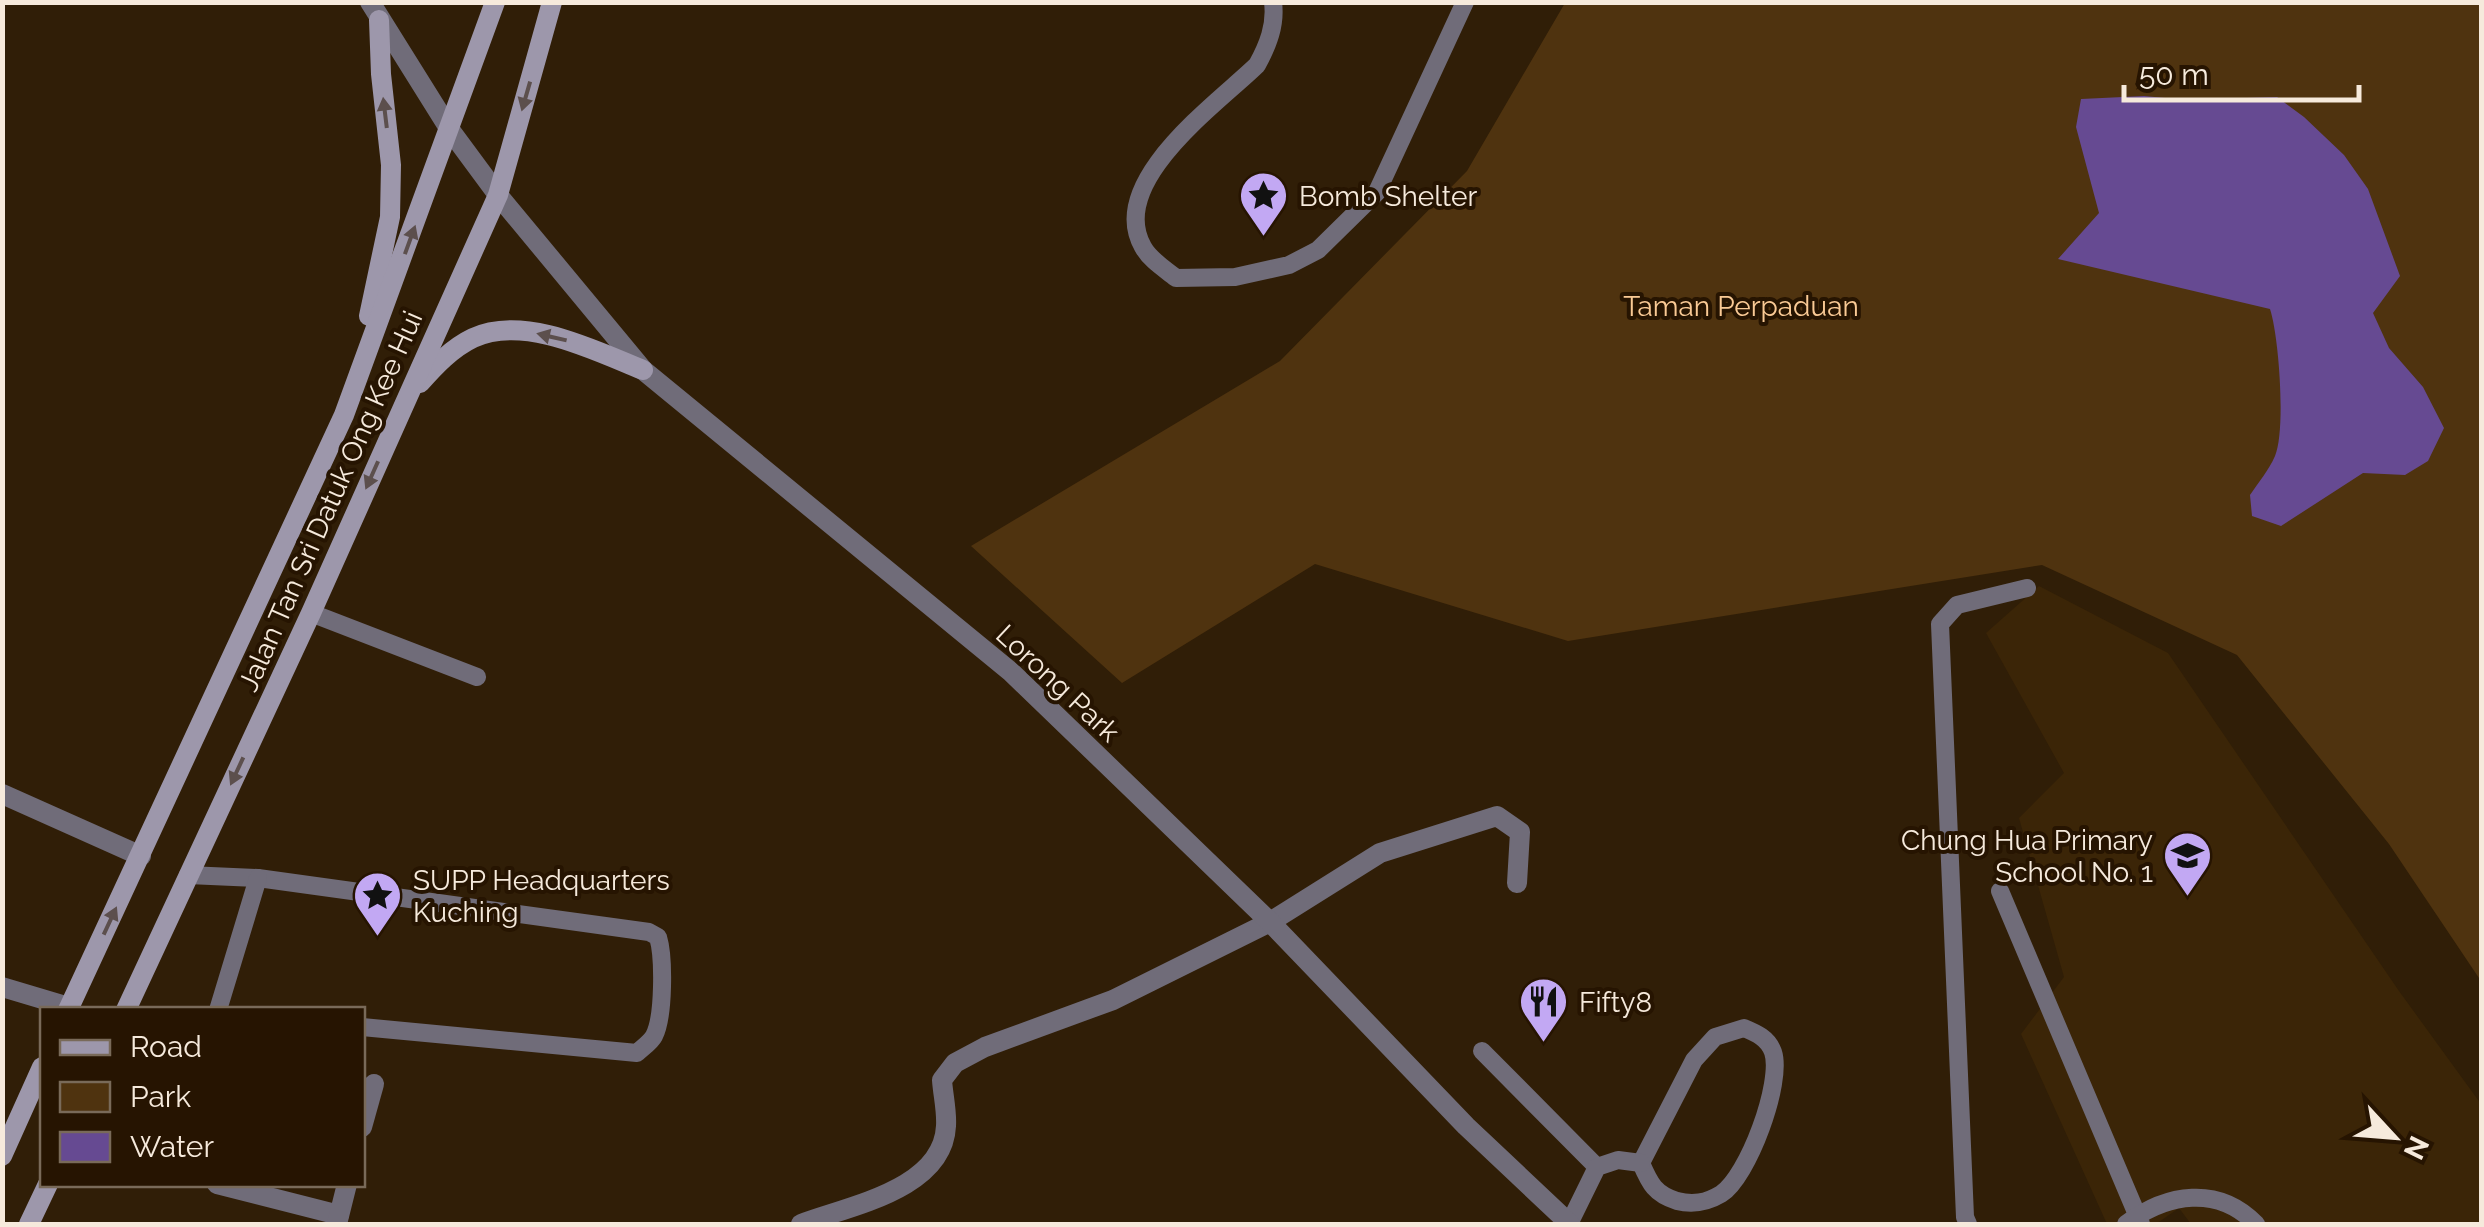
<svg xmlns="http://www.w3.org/2000/svg" width="2484" height="1227" font-family="Raleway,sans-serif">
<style>
.built{fill:#3b2507}
.green{fill:#4f330f}
.water{fill:#664a92}
.lines{fill:none;stroke-linecap:round;stroke-linejoin:round}
.service{stroke:#706c79;stroke-width:18}
.minor{stroke:#706c79;stroke-width:20}
.tertiary{stroke:#706c79;stroke-width:20}
.secondary{stroke:#9d97ab;stroke-width:20}
.oneway{fill:#5c4f4d}
.labels{text-anchor:middle;stroke-width:8;stroke-linejoin:round;paint-order:stroke}
.poi-label{font-size:28px;fill:#f6eadc;stroke:#261401;text-anchor:start}
.park-label{font-size:28px;fill:#faca95;stroke:#261401}
.street-label{font-size:28px;fill:#f6eadc;stroke:#261401}
</style>
<rect width="100%" height="100%" fill="#301e07"/>
<path class="built" d="M 2039,586 L 2168,653 L 2399,991 L 2481,1104 L 2481,1224 L 2191,1224 L 2179,1208 L 2156,1224 L 2107,1224 L 2021,1034 L 2064,977 L 2019,818 L 2064,773 L 1986,633 Z"/>
<path class="green" d="M 1565,3 L 2481,3 L 2481,981 L 2389,844 L 2237,655 L 2042,565 L 1568,641 L 1315,564 L 1122,683 L 971,546 L 1280,361 L 1467,171 Z"/>
<path class="water" d="M 2144,96 L 2186,100 L 2277,97 L 2304,117 L 2344,155 L 2368,189 L 2400,276 L 2373,313 L 2389,348 L 2423,387 L 2444,428 L 2428,461 L 2405,475 L 2363,473 L 2281,526 L 2252,516 L 2250,495 C 2258,483 2269,470 2275,456 C 2286,430 2279,336 2270,309 L 2058,259 L 2099,213 L 2076,127 L 2081,99 Z"/>
<g class="lines">
<g class="service">
<path d="M 1273,2 C 1276,25 1268,45 1257,65 C 1217,104 1106,182 1143,247 C 1150,260 1165,269 1176,278 L 1235,277 L 1289,265 L 1318,250 L 1377,192 L 1465,2"/>
<path d="M 311,613 L 477,677"/>
<path d="M 188,875 L 258,878 L 649,932 L 658,937 C 664,957 664,1017 654,1036 C 651,1042 642,1048 637,1053 L 362,1027"/>
<path d="M 2000,891 L 2141,1224"/>
<path d="M 218,1010 L 258,878"/>
<path d="M 1744,1028 C 1756,1033 1768,1038 1773,1052 C 1783,1082 1748,1177 1721,1194 C 1706,1203 1693,1205 1677,1201 C 1655,1194 1650,1184 1641,1163 L 1694,1060 L 1715,1037 Z"/>
<path d="M 1482,1051 L 1597,1167"/>
<path d="M 1569,1224 L 1597,1167 L 1618,1160 L 1641,1163"/>
<path d="M 1968,1224 L 1965,1217 L 1940,624 L 1957,605 L 2027,588"/>
<path d="M 2126,1224 C 2167,1193 2218,1185 2256,1224"/>
</g>
<g class="minor">
<path d="M 2,794 L 141,856"/>
<path d="M 2,987 L 69,1007"/>
<path d="M 362,1127 L 374,1084"/>
<path d="M 217,1184 L 339,1215"/>
<path d="M 337,1224 L 347,1184"/>
<path d="M 801,1224 C 848,1206 943,1190 946,1126 C 947,1111 943,1095 942,1080 L 955,1063 L 985,1047 L 1113,1000 L 1270,922 L 1380,853 L 1497,816 L 1520,832 L 1517,883"/>
</g>
<path class="tertiary" d="M 370,2 L 450,130 L 498,195 L 643,370 L 1011,672 L 1270,922 L 1466,1126 L 1570,1224"/>
<g class="secondary">
<path d="M 369,316 L 390,217 L 391,165 L 381,74 L 379,20"/>
<path d="M 420,383 C 435,366 452,348 473,338 C 524,314 596,351 643,370"/>
<path d="M 68,1010 L 344,415 L 495,2"/>
<path d="M 126,1010 L 311,613 L 498,195 L 552,2"/>
<path d="M 2,1156 L 42,1067"/>
<path d="M 29,1224 L 48,1184"/>
</g>
</g>
<defs><path id="oneway-solid" d="M-6-.8H1V-3.2L6.5 0L1 3.2V.8H-6Z" transform="scale(2.5)"/></defs>
<g class="oneway">
<use href="#oneway-solid" transform="translate(526 96) rotate(106)"/>
<use href="#oneway-solid" transform="translate(385 113) rotate(-97)"/>
<use href="#oneway-solid" transform="translate(410 240) rotate(-70)"/>
<use href="#oneway-solid" transform="translate(552 337) rotate(-167)"/>
<use href="#oneway-solid" transform="translate(372 475) rotate(114)"/>
<use href="#oneway-solid" transform="translate(237 771) rotate(115)"/>
<use href="#oneway-solid" transform="translate(110 921) rotate(-65)"/>
</g>
<defs>
<symbol id="sight-pin" viewBox="-11 -11 22 30"><path d="M0 17L-7.5 6A9.5 9.5 0 1 1 7.5 6Z" fill="#c2a8f3" stroke="#261401"/><path d="M0-6L1.8-2.2L6-1.7L2.9 1.2L3.7 5.4L0 3.3L-3.7 5.4L-2.9 1.2L-6-1.7L-1.8-2.2Z" fill="#111"/></symbol>
<symbol id="school-pin" viewBox="-11 -11 22 30"><path d="M0 17L-7.5 6A9.5 9.5 0 1 1 7.5 6Z" fill="#c2a8f3" stroke="#261401"/><path d="M0-5L7-2L0 1L-7-2ZM-4 1L0 2.5L4 1V4Q0 6-4 4Z" fill="#111"/></symbol>
<symbol id="restaurant-pin" viewBox="-11 -11 22 30"><path d="M0 17L-7.5 6A9.5 9.5 0 1 1 7.5 6Z" fill="#c2a8f3" stroke="#261401"/><path d="M-5-6h1v4h1v-4h1v4h1v-4h1v5L-1.5 .5V6h-2V.5L-5-1ZM5-6V6H3V1.5H1.5Q1.5-4 5-6Z" fill="#111"/></symbol>
</defs>
<g fill-rule="evenodd">
<use href="#sight-pin" x="1236" y="168" width="55" height="75"/>
<use href="#school-pin" x="2160" y="828" width="55" height="75"/>
<use href="#sight-pin" x="350" y="868" width="55" height="75"/>
<use href="#restaurant-pin" x="1516" y="974" width="55" height="75"/>
</g>
<g class="labels">
<g class="poi-label">
<text x="1299" y="206">Bomb Shelter</text>
<text x="2153" y="850" text-anchor="end">Chung Hua Primary<tspan x="2153" dy="32">School No. 1</tspan></text>
<text x="413" y="890">SUPP Headquarters<tspan x="413" dy="32">Kuching</tspan></text>
<text x="1579" y="1012">Fifty8</text>
</g>
<g class="park-label">
<text x="1741" y="316">Taman Perpaduan</text>
</g>
<g class="street-label">
<text transform="translate(330 501) rotate(-66)" y="10">Jalan Tan Sri Datuk Ong Kee Hui</text>
<text transform="translate(1058 683) rotate(43)" y="10">Lorong Park</text>
</g>
</g>
<rect width="2484" height="1227" fill="none" stroke="#f6eadc" stroke-width="10"/>
<rect x="40" y="1007" width="325" height="180" fill="#261401" stroke="#796a59" stroke-width="2.5"/>
<rect x="60" y="1040" width="50" height="15" fill="#9d97ab" stroke="#796a59" stroke-width="2.5"/>
<text x="130" y="1057" font-size="30" fill="#f6eadc">Road</text>
<rect x="60" y="1082" width="50" height="30" fill="#4f330f" stroke="#796a59" stroke-width="2.5"/>
<text x="130" y="1107" font-size="30" fill="#f6eadc">Park</text>
<rect x="60" y="1132" width="50" height="30" fill="#664a92" stroke="#796a59" stroke-width="2.5"/>
<text x="130" y="1157" font-size="30" fill="#f6eadc">Water</text>
<g transform="translate(2394 1137) rotate(116)" stroke="#261401" stroke-width="8" paint-order="stroke">
<path d="M0-8L18 38L0 25L-18 38Z" fill="#f6eadc"/>
<text y="-15" font-size="28" font-weight="bold" text-anchor="middle" fill="#f6eadc">N</text>
</g>
<path d="M2124 85v15h235v-15" fill="none" stroke="#f6eadc" stroke-width="5"/>
<text x="2139" y="85" font-size="30" fill="#f6eadc" stroke="#261401" stroke-width="8" paint-order="stroke">50 m</text>
</svg>
